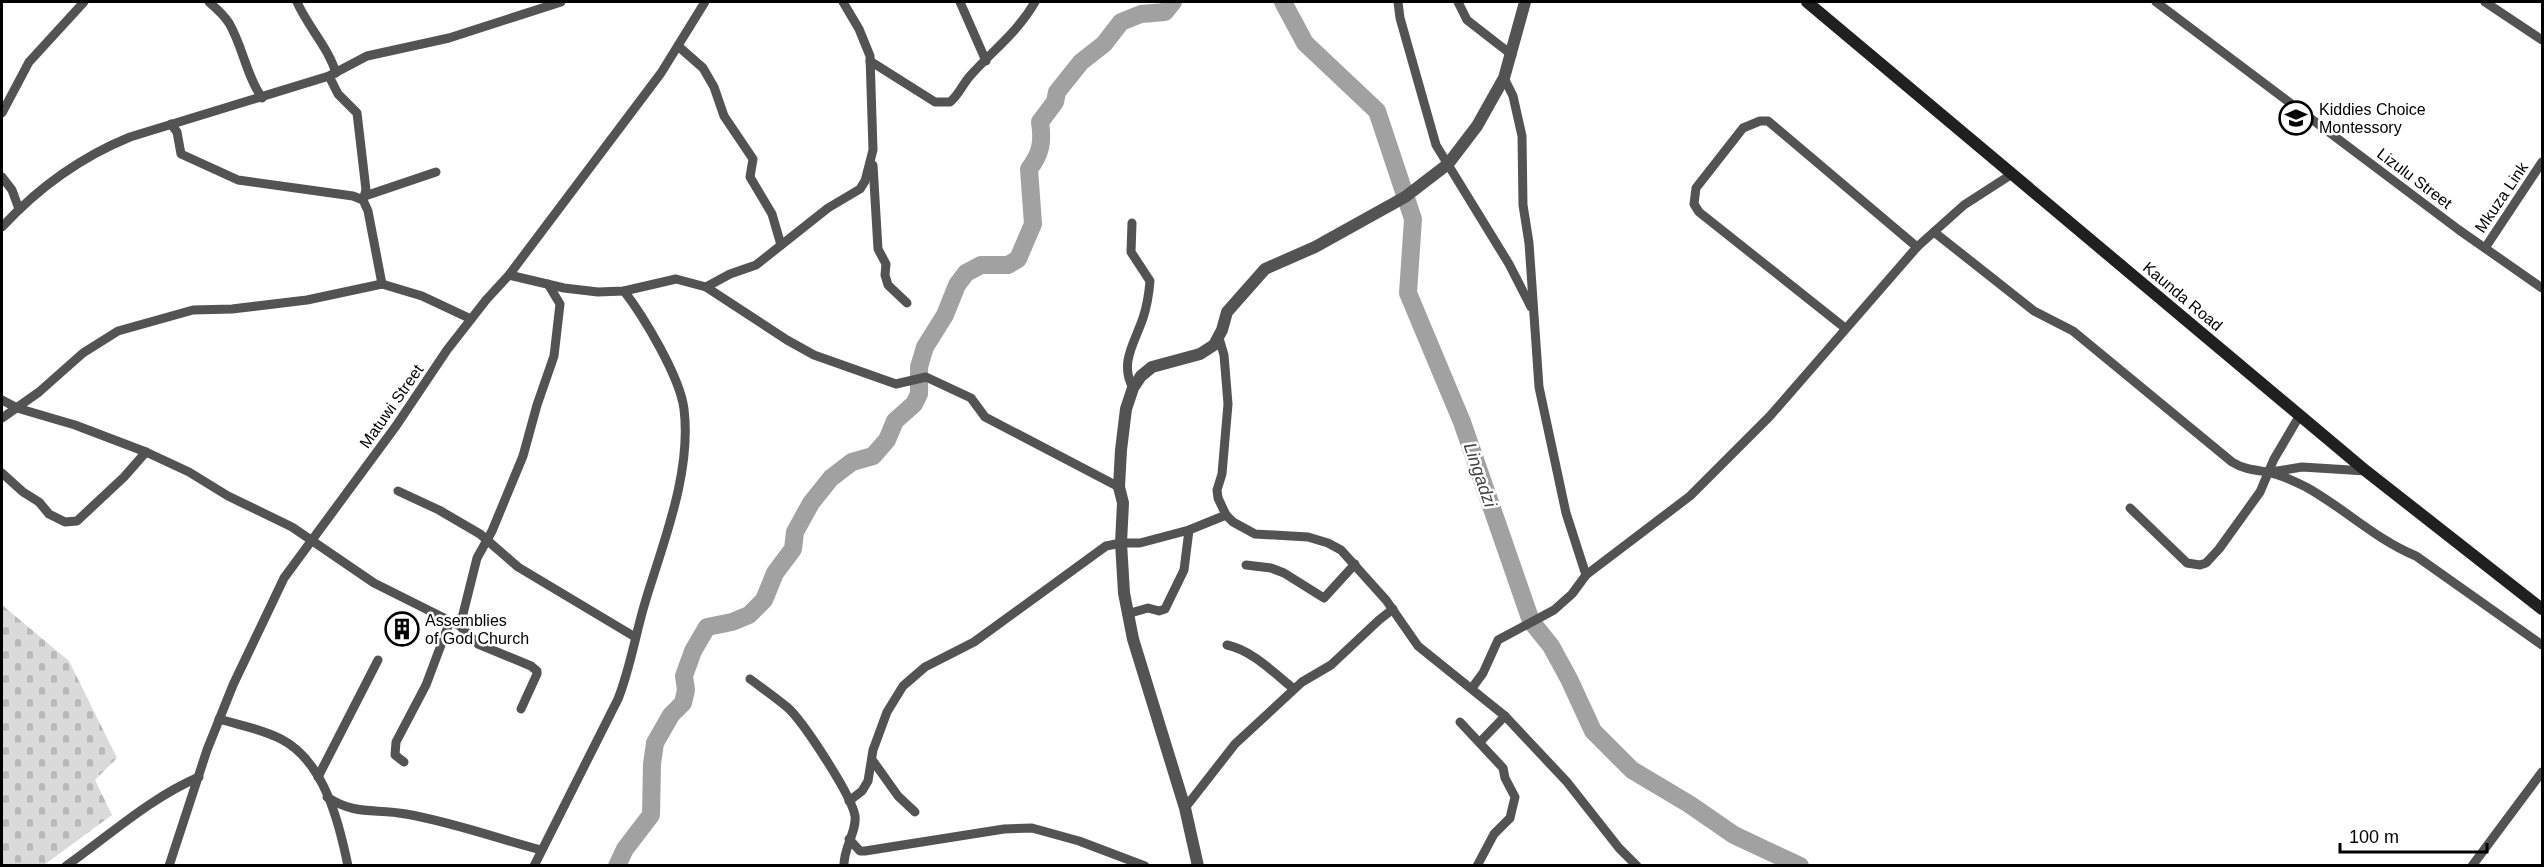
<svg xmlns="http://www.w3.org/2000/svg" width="2544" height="867" font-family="Helvetica,sans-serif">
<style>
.cemetery{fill:url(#cemetery-stones)}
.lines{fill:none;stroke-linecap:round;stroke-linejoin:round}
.river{stroke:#a1a1a1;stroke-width:18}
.minor{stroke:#535353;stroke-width:9}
.tertiary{stroke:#535353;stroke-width:12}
.secondary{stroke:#202020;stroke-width:12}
.labels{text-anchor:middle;stroke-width:5;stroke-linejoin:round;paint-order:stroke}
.poi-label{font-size:16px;fill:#000;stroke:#fff;text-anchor:start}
.street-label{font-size:16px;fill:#000;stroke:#fff}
.water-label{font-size:18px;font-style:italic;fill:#424242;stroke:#fff}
</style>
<defs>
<pattern id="cemetery-stones" width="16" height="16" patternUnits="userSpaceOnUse" patternTransform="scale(1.5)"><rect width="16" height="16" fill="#dadada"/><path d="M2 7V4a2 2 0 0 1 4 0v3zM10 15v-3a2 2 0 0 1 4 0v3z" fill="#b9b9b9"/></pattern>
</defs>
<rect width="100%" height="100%" fill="#fff"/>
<path class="cemetery" d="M 2,605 L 69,661 L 117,758 L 95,780 L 112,815 L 44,865 L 2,865 Z"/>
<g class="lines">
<g class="river">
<path d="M 1283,2 L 1305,43 L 1377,111 L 1413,219 L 1408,293 L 1462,422 L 1531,621 L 1551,646 L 1569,679 L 1593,731 L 1632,770 L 1689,804 L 1734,835 L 1800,866"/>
<path d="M 617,866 L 625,849 L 651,815 L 652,764 L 655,743 L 671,715 L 683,703 L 686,690 L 684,676 L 693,651 L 707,627 L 732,622 L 749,615 L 764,600 L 775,573 L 793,549 L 795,532 L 811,503 L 831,478 L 852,462 L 873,456 L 887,440 L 895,421 L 914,404 L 919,394 L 919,367 L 925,347 L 945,315 L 957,285 L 966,273 L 981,265 L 1008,265 L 1018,259 L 1033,224 L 1029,169 C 1041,154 1043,141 1040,122 L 1055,102 L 1057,92 L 1081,62 L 1104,44 L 1121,22 L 1141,14 L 1165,12 L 1173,2"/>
</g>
<g class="minor">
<path d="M 209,2 C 216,8 224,15 229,23 C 243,47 246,75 262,98"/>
<path d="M 297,2 C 308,27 328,47 336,73"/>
<path d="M 960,2 L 986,61"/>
<path d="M 1398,2 L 1400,18 L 1436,145 L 1509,264 L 1531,307"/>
<path d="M 1458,2 L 1467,20 L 1512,55"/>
<path d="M 2156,2 L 2459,230 L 2542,288"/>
<path d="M 2485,2 L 2542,40"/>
<path d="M 678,46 L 703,68 L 714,87 L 724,116 L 753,159 L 750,177 L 772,214 L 781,245"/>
<path d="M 870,61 L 935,102 L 950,102 C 959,95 962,85 970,76 C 993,50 1017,33 1035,2"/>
<path d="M 329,76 L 338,94 L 357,113 L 366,190 L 363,200"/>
<path d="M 1504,78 L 1513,96 L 1522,136 L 1523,205 L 1529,243 L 1539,387 L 1566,513 L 1586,575"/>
<path d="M 2,113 L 29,62 L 84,2"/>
<path d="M 171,124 L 177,132 L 181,154 L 238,180 L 353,196 L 363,200 L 368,211 L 382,284"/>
<path d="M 873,165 L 878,249 L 886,264 L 885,275 L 888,285 L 907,303"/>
<path d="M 2,177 L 12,190 L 19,209"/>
<path d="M 365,196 L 436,172"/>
<path d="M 1132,223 L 1131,252 L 1150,281 C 1149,293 1147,306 1143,318 C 1135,342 1119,363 1133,388"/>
<path d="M 2,227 C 37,189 81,157 130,137 L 329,76 L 367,56 L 449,38 L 561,2"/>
<path d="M 1934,232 L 2034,311 L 2073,331 L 2232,462 C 2243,469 2254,470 2267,472 C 2280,474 2294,481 2306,487 C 2344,508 2375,539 2416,556 L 2542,645"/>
<path d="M 2485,248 L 2542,162"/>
<path d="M 509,275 L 564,288 L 598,292 L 624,291 L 676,279 L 706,287 L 787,340 L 814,355 L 896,384 L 926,377 L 971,398 L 985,417 L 1119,487"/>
<path d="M 706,287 L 730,274 L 756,265 L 828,208 L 860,189 L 865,181 L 873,150 L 870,56 L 859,29 L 843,2"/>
<path d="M 1845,328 L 1699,212 L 1694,204 L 1696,188 L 1743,128 L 1760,121 L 1768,121 L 1917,247"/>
<path d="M 1219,338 L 1224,355 L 1228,404 L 1222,474 L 1217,490 L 1218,498 L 1226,515 L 1233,522 L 1255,534 L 1308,537 L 1328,543 L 1341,550 L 1386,600 L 1418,646 L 1505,716 L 1567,782 L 1619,848 L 1637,866"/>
<path d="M 2,400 L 17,408 L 75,425 L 146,452 L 189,472 L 228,496 L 292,527 L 374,583 L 460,626 L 478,644 L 531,666 L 537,671 L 537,674 L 521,709"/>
<path d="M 2,418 L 39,392 L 83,353 L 118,331 L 193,310 L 232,309 L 307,300 L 382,284 L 422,296 L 471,319"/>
<path d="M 2271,472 L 2302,467 L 2366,471"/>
<path d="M 2,473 L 23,492 L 39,502 L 49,514 L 65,522 L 77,521 L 124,477 L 146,452"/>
<path d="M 398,491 L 439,510 L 480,534 L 518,567 L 635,637"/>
<path d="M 2130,508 L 2187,563 L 2200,565 L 2206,563 L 2219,549 L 2260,492 L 2274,459 L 2300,415"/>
<path d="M 1246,565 L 1271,568 L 1284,573 L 1324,598 L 1355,564"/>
<path d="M 1127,614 L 1148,608 L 1159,611 L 1165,609 L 1184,570 L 1189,530"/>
<path d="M 460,626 L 477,558 L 492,531 L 523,456 L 537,405 L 554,356 L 560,304 L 548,284"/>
<path d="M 1227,645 C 1252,650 1275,674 1294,689"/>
<path d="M 750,679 C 762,688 775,697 787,707 C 803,721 852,796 855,816 C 857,831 843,849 844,866"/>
<path d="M 1472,688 L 1483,673 L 1498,640 L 1554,610 L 1572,594 L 1586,575 L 1690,496 L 1770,416 L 1917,247 L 1964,205 L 2012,174"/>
<path d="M 219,719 C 239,725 262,729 281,739 C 324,761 339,822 348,866"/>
<path d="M 1460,722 L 1503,768 L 1505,778 L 1515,797 L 1510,818 L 1494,834 L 1477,866"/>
<path d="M 1480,742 L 1505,716"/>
<path d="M 873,761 L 898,796 L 915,812"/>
<path d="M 404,762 L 395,755 L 396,742 L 426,685 L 450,621"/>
<path d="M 318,777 L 378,660"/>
<path d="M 327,797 C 356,816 375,808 406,814 C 452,822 496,838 541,850"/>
<path d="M 849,801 L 862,791 L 868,781 L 873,750 L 887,712 L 903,686 L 925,667 L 974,642 L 1106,546 L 1121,543 L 1140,543 L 1189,530 L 1226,515"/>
<path d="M 1185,808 L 1235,744 L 1302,682 L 1331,665 L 1379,620 L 1393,609"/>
<path d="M 849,839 L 860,851 L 865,851 L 1004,829 L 1032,828 L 1079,841 L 1145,866"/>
<path d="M 66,866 C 110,835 150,798 199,777"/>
<path d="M 169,866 L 207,750 L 233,685 L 284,578 L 396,426 L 447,350 L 486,300 L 509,275 L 661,73 L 705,2"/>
<path d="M 534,866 L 618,699 C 630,669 635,637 644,606 C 662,545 692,474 684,409 C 680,377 644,317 624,291"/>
<path d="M 2472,866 L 2542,772"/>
</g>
<path class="tertiary" d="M 1198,866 L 1185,808 L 1133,639 L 1124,593 L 1121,543 L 1123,503 L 1119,487 L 1121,450 L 1126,409 L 1133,388 L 1141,376 L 1152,367 L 1200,354 L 1214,345 L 1222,330 L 1227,312 L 1265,269 L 1315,247 L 1405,197 L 1448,164 L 1477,126 L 1504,78 L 1525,2"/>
<path class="secondary" d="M 1807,2 L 2366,471 L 2542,609"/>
</g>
<defs>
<symbol id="school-ring" viewBox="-11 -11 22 22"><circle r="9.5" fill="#fff" stroke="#000" stroke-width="1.5"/><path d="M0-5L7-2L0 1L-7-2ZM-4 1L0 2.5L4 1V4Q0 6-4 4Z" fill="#000"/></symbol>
<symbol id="building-ring" viewBox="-11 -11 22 22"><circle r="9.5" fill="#fff" stroke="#000" stroke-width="1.5"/><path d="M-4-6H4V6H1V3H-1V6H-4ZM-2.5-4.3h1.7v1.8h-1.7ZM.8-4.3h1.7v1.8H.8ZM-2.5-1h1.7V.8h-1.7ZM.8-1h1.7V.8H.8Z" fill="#000"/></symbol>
</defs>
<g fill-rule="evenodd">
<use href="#school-ring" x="2277" y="99" width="38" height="38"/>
<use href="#building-ring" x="383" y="610" width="38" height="38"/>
</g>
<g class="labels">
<g class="poi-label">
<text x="2319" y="115">Kiddies Choice<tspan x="2319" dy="18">Montessory</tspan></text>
<text x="425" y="626">Assemblies<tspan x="425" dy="18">of God Church</tspan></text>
</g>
<g class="street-label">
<text transform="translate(2415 178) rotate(37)" y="6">Lizulu Street</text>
<text transform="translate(2501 197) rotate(-56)" y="6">Mkuza Link</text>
<text transform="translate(2183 296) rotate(40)" y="6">Kaunda Road</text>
<text transform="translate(391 406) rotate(-55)" y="6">Matuwi Street</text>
</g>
<g class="water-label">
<text transform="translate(1480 475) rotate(71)" y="6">Lingadzi</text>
</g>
</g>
<rect width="2544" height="867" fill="none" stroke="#000000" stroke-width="6"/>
<path d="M2340 843v9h147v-9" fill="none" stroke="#000000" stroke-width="3"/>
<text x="2349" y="843" font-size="18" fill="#000000" stroke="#ffffff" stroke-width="4.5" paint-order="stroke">100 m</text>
</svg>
